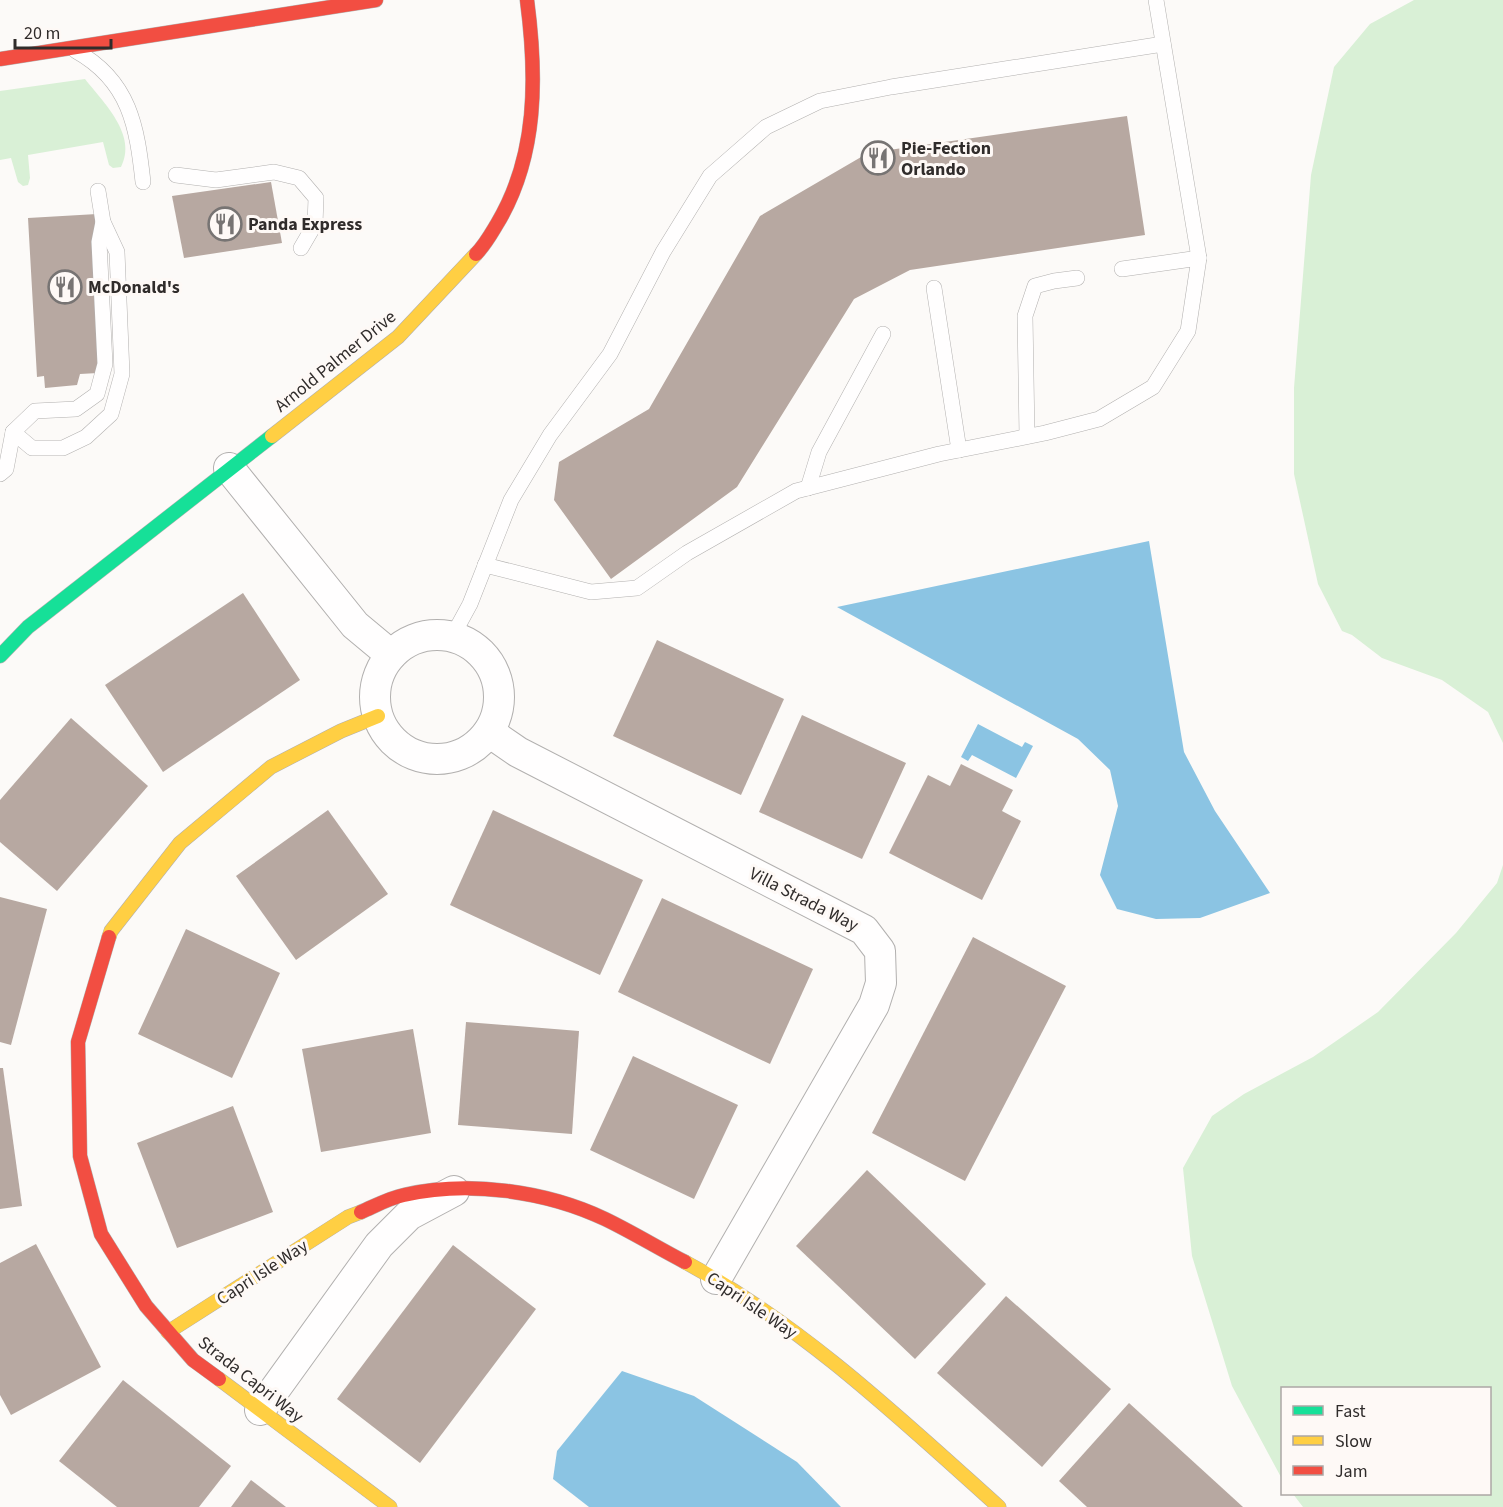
<svg xmlns="http://www.w3.org/2000/svg" width="1503" height="1507" font-family="'Source Sans 3',sans-serif">
<style>
.green{fill:#d9f0d6}
.water{fill:#8bc4e3}
.building{fill:#b7a8a1}
.lines{fill:none;stroke-linecap:round;stroke-linejoin:round}
.lane-casing{stroke:#b2b0af;stroke-width:16}
.street-casing{stroke:#b2b0af;stroke-width:32}
.fast-casing{stroke:#b2b0af;stroke-width:15}
.slow-casing{stroke:#b2b0af;stroke-width:15}
.jam-casing{stroke:#b2b0af;stroke-width:15}
.lane{stroke:#fffefe;stroke-width:15}
.street{stroke:#fffefe;stroke-width:30}
.fast{stroke:#16e098;stroke-width:14}
.slow{stroke:#ffcf43;stroke-width:14}
.jam{stroke:#f24e42;stroke-width:14}
.labels{text-anchor:middle;stroke-width:6;stroke-linejoin:round;paint-order:stroke}
.poi-label{font-size:18px;font-weight:bold;fill:#302c2b;stroke:#fef9f6;text-anchor:start}
.street-label{font-size:18px;fill:#302c2b;stroke:#fef9f6}
</style>
<rect width="100%" height="100%" fill="#fcfaf8"/>
<g class="green">
<path d="M 1414,0 L 1503,0 L 1503,743 L 1488,712 L 1442,680 L 1382,658 L 1352,635 L 1342,631 L 1318,584 L 1294,474 L 1294,388 L 1311,175 L 1334,67 L 1370,24 Z"/>
<path d="M 85,79 C 103,102 138,135 121,167 L 113,168 L 109,165 L 103,142 L 28,155 L 30,178 L 28,185 L 23,186 L 18,182 L 11,158 L 0,160 L 0,91 Z"/>
<path d="M 1503,865 L 1503,1507 L 1303,1507 L 1293,1494 L 1490,1494 L 1490,1388 L 1282,1388 L 1282,1479 L 1232,1386 L 1192,1256 L 1183,1168 L 1212,1116 L 1244,1094 L 1313,1057 L 1378,1012 L 1456,933 L 1497,883 Z"/>
</g>
<g class="water">
<path d="M 1149,541 L 1184,752 L 1215,811 L 1270,893 L 1200,918 L 1156,919 L 1117,909 L 1100,875 L 1118,806 L 1110,770 L 1078,739 L 837,607 Z"/>
<path d="M 978,724 L 1022,747 L 1025,742 L 1033,746 L 1016,778 L 972,755 L 968,761 L 961,757 Z"/>
<path d="M 622,1371 L 694,1396 L 797,1462 L 841,1507 L 589,1507 L 553,1479 L 557,1451 Z"/>
</g>
<g class="building">
<path d="M 1127,116 L 1145,235 L 910,270 L 854,299 L 737,487 L 611,579 L 554,500 L 559,462 L 649,409 L 760,216 L 868,153 Z"/>
<path d="M 271,182 L 282,243 L 184,258 L 172,196 Z"/>
<path d="M 97,214 L 98,373 L 80,374 L 77,385 L 45,388 L 44,376 L 37,377 L 28,218 Z"/>
<path d="M 243,593 L 300,680 L 163,772 L 105,685 Z"/>
<path d="M 657,640 L 784,699 L 741,795 L 613,736 Z"/>
<path d="M 802,715 L 906,763 L 862,859 L 759,812 Z"/>
<path d="M 71,718 L 148,786 L 57,891 L 0,842 L 0,800 Z"/>
<path d="M 961,764 L 1013,790 L 1002,811 L 1021,821 L 982,900 L 889,853 L 928,775 L 950,786 Z"/>
<path d="M 328,810 L 388,894 L 296,960 L 236,876 Z"/>
<path d="M 493,810 L 643,880 L 600,975 L 450,905 Z"/>
<path d="M 0,897 L 47,909 L 11,1045 L 0,1042 Z"/>
<path d="M 662,898 L 813,969 L 770,1064 L 618,992 Z"/>
<path d="M 186,929 L 280,973 L 232,1078 L 138,1034 Z"/>
<path d="M 973,937 L 1066,986 L 965,1181 L 872,1133 Z"/>
<path d="M 466,1022 L 579,1031 L 572,1134 L 458,1125 Z"/>
<path d="M 413,1029 L 431,1133 L 321,1152 L 302,1049 Z"/>
<path d="M 633,1056 L 738,1105 L 694,1199 L 590,1150 Z"/>
<path d="M 0,1068 L 3,1068 L 22,1206 L 0,1209 Z"/>
<path d="M 233,1106 L 273,1212 L 177,1248 L 137,1143 Z"/>
<path d="M 867,1170 L 986,1284 L 915,1359 L 796,1246 Z"/>
<path d="M 36,1244 L 101,1367 L 11,1415 L 0,1395 L 0,1263 Z"/>
<path d="M 453,1245 L 536,1309 L 420,1463 L 337,1399 Z"/>
<path d="M 1006,1296 L 1111,1389 L 1042,1467 L 937,1373 Z"/>
<path d="M 123,1380 L 231,1466 L 199,1507 L 117,1507 L 59,1461 Z"/>
<path d="M 1129,1403 L 1243,1507 L 1087,1507 L 1059,1481 Z"/>
<path d="M 251,1480 L 286,1507 L 231,1507 Z"/>
</g>
<g class="lines">
<defs>
<g id="lane">
<path d="M 76,51 C 130,81 137,127 143,182"/>
<path d="M 176,175 L 216,180 L 274,172 L 299,178 L 316,198 L 315,224 L 301,248"/>
<path d="M 1122,269 L 1199,258"/>
<path d="M 934,288 L 959,450"/>
<path d="M 13,432 L 32,448 L 63,448 L 86,437 L 111,414 L 122,374 L 117,252 L 103,222 L 98,191"/>
<path d="M 1027,436 L 1025,316 L 1035,286 L 1054,281 L 1077,278"/>
<path d="M 0,474 L 6,469 L 13,432 L 35,411 L 76,409 L 97,394 L 105,364 L 99,242 L 103,222"/>
<path d="M 808,488 L 819,452 L 883,334"/>
<path d="M 485,565 L 591,592 L 637,588 L 687,553 L 796,491 L 939,454 L 1045,433 L 1099,419 L 1153,387 L 1188,331 L 1199,258 L 1156,0"/>
<path d="M 452,637 L 470,604 L 511,500 L 550,435 L 610,354 L 663,252 L 710,176 L 766,127 L 820,101 L 891,87 L 1163,44"/>
</g>
<g id="street">
<path d="M 229,468 L 355,625 L 391,655"/>
<circle cx="437" cy="697" r="62"/>
<path d="M 489,732 L 518,752 L 864,930 L 880,951 L 881,983 L 874,1005 L 716,1279"/>
<path d="M 260,1410 L 379,1245 L 409,1215 L 454,1191"/>
</g>
<path id="fast" d="M 0,656 L 28,627 L 272,436"/>
<g id="slow">
<path d="M 272,436 L 398,337 L 476,254"/>
<path d="M 109,937 L 111,931 L 180,843 L 271,767 L 341,731 L 378,716"/>
<path d="M 685,1262 C 802,1325 901,1419 999,1507"/>
<path d="M 168,1332 L 348,1217 L 361,1212"/>
<path d="M 219,1379 L 390,1507"/>
</g>
<g id="jam">
<path d="M 0,59 L 376,0"/>
<path d="M 476,254 C 485,245 491,234 497,224 C 538,156 537,76 527,0"/>
<path d="M 109,937 L 78,1042 L 80,1156 L 101,1234 L 146,1306 L 193,1360 L 219,1379"/>
<path d="M 361,1212 C 375,1206 389,1198 404,1195 C 468,1180 546,1191 605,1219 C 632,1232 658,1248 685,1262"/>
</g>
</defs>
<use href="#lane" class="lane-casing"/>
<use href="#street" class="street-casing"/>
<use href="#fast" class="fast-casing"/>
<use href="#slow" class="slow-casing"/>
<use href="#jam" class="jam-casing"/>
<use href="#lane" class="lane"/>
<use href="#street" class="street"/>
<use href="#fast" class="fast"/>
<use href="#slow" class="slow"/>
<use href="#jam" class="jam"/>
</g>
<defs>
<symbol id="restaurant-ring" viewBox="-11 -11 22 22"><circle r="9.5" fill="#fef9f6" stroke="#777473" stroke-width="1.5"/><path d="M-5-6h1v4h1v-4h1v4h1v-4h1v5L-1.5 .5V6h-2V.5L-5-1ZM5-6V6H3V1.5H1.5Q1.5-4 5-6Z" fill="#777473"/></symbol>
</defs>
<g fill-rule="evenodd">
<use href="#restaurant-ring" x="859" y="139" width="38" height="38"/>
<use href="#restaurant-ring" x="206" y="205" width="38" height="38"/>
<use href="#restaurant-ring" x="46" y="268" width="38" height="38"/>
</g>
<g class="labels">
<g class="poi-label">
<text x="901" y="154">Pie-Fection<tspan x="901" dy="21">Orlando</tspan></text>
<text x="248" y="230">Panda Express</text>
<text x="88" y="293">McDonald's</text>
</g>
<g class="street-label">
<text transform="translate(335 361) rotate(-39)" y="6">Arnold Palmer Drive</text>
<text transform="translate(804 899) rotate(27)" y="6">Villa Strada Way</text>
<text transform="translate(262 1272) rotate(-33)" y="6">Capri Isle Way</text>
<text transform="translate(752 1305) rotate(34)" y="6">Capri Isle Way</text>
<text transform="translate(251 1379) rotate(38)" y="6">Strada Capri Way</text>
</g>
</g>
<rect x="1281" y="1387" width="210" height="108" fill="#fef9f6" stroke="#aca7a5" stroke-width="1.5"/>
<rect x="1293" y="1406" width="30" height="9" fill="#16e098" stroke="#aca7a5" stroke-width="1.5"/>
<text x="1335" y="1417" font-size="18" fill="#302c2b">Fast</text>
<rect x="1293" y="1436" width="30" height="9" fill="#ffcf43" stroke="#aca7a5" stroke-width="1.5"/>
<text x="1335" y="1447" font-size="18" fill="#302c2b">Slow</text>
<rect x="1293" y="1466" width="30" height="9" fill="#f24e42" stroke="#aca7a5" stroke-width="1.5"/>
<text x="1335" y="1477" font-size="18" fill="#302c2b">Jam</text>
<path d="M15 39v9h96v-9" fill="none" stroke="#302c2b" stroke-width="3"/>
<text x="24" y="39" font-size="18" fill="#302c2b" stroke="#fef9f6" stroke-width="4.5" paint-order="stroke">20 m</text>
</svg>
